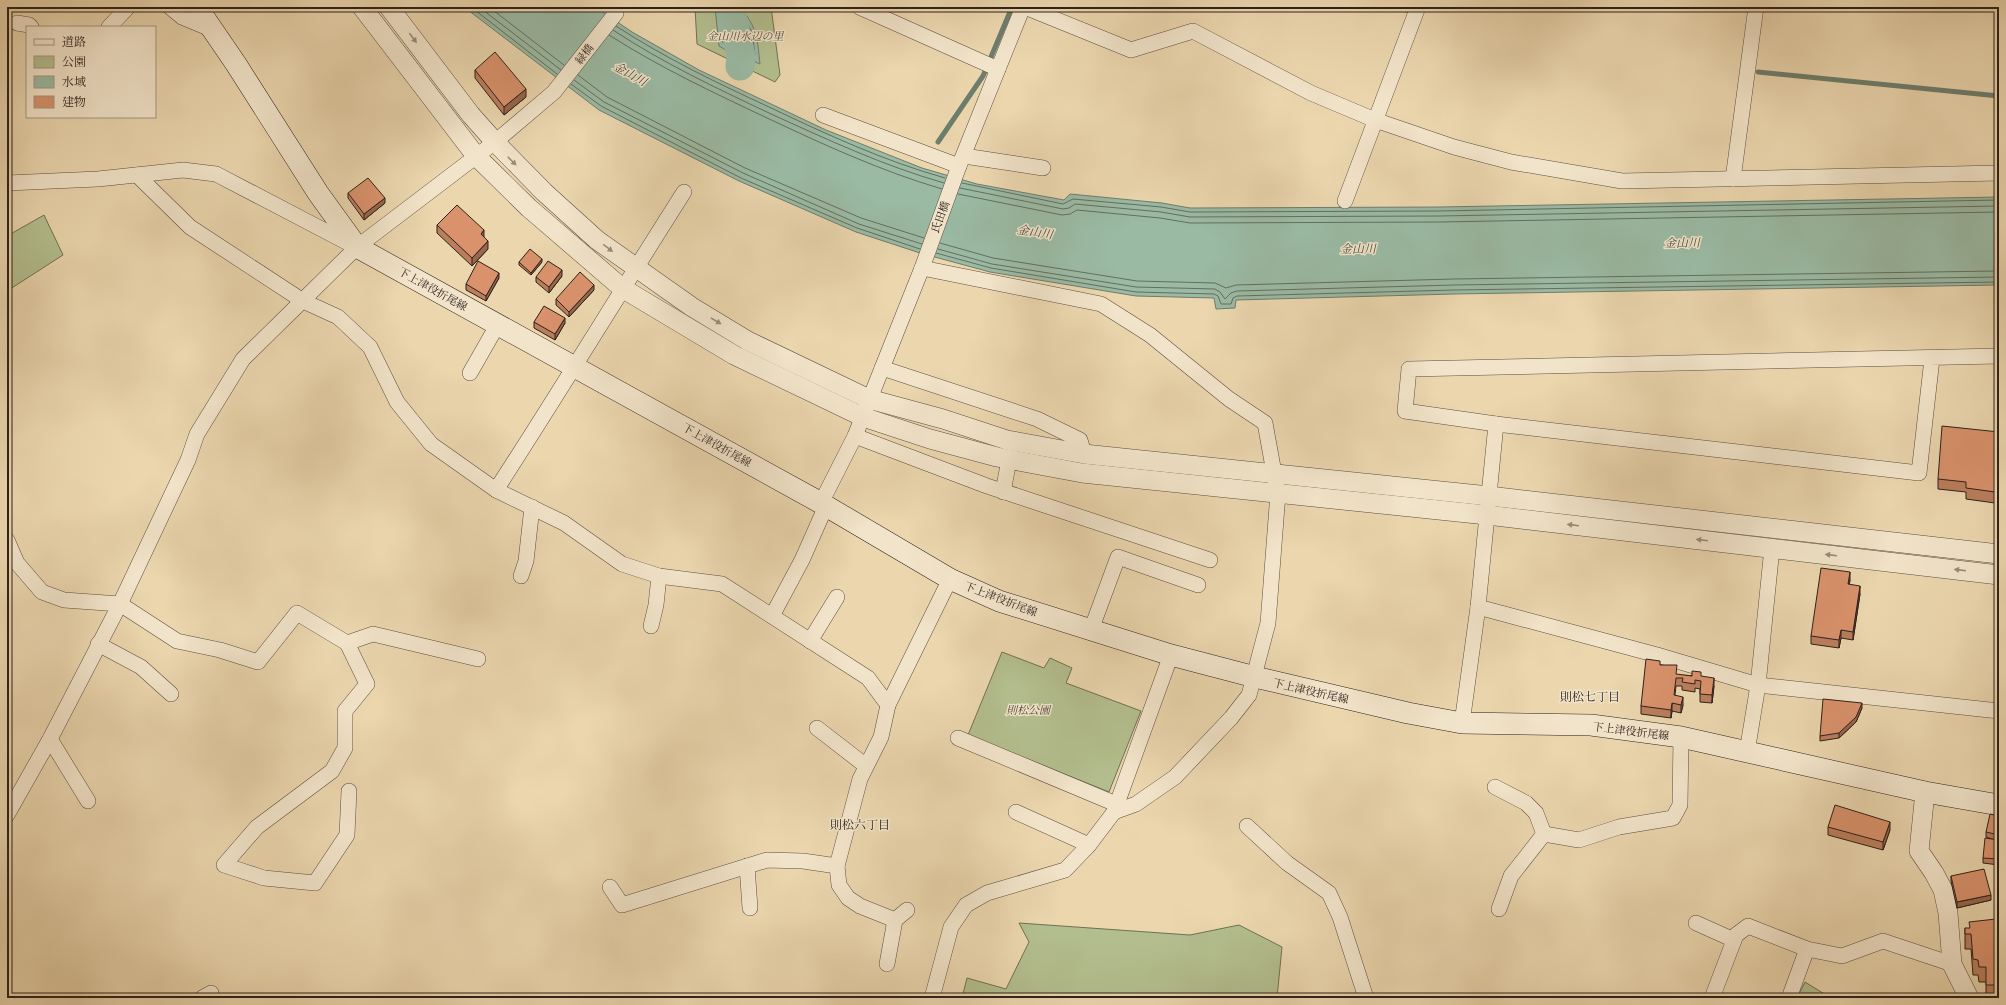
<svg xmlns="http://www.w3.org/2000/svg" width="2006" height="1005" font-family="'Libre Caslon Text','Noto Serif JP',serif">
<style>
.green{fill:#b3be8e;stroke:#707054}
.water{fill:#9abaa4;stroke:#6e7d6d}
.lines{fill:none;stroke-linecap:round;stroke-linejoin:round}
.shore{stroke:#646e60;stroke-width:1}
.stream{stroke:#6e7d6d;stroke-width:5}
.river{stroke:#9abaa4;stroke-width:29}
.minor-casing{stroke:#5c4e40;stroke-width:16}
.tertiary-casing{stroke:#5c4e40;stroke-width:20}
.secondary-casing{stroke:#2d211b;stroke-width:22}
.minor{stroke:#f2e4ca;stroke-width:15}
.tertiary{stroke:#f2e4ca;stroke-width:19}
.secondary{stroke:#f2e4ca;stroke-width:21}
.wall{fill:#bb7e5d;stroke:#2d211b}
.shaded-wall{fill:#98664c;stroke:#2d211b}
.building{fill:#d9926c;stroke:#2d211b}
.oneway{fill:#998c7b}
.labels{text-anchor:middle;stroke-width:3;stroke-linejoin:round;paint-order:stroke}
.park-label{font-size:11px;font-style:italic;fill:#4e4838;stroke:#f2e4ca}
.street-label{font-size:11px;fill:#2d211b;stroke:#f2e4ca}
.water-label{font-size:12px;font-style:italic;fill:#4e4f44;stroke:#f2e4ca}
.neighbourhood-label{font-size:12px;fill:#2d211b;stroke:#f2e4ca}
</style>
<rect width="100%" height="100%" fill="#ebd6ae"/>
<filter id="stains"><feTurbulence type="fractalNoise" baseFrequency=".005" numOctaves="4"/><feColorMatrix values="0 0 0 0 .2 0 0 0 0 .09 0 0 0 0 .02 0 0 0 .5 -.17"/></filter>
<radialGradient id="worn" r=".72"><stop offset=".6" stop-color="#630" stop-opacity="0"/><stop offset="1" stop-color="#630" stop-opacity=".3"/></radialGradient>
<g class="green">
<path d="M 695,7 L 771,7 L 780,75 L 775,82 L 697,44 Z"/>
<path d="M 44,215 L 63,255 L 7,291 L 7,236 Z"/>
<path d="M 1002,652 L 1044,668 L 1050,658 L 1072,668 L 1066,683 L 1141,711 L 1109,792 L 968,735 Z"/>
<path d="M 1019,923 L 1190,935 L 1239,925 L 1282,947 L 1277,998 L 962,998 L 967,978 L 1006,989 L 1029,942 Z"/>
<path d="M 1805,982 L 1831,998 L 1797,998 Z"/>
</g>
<g class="water">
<path d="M 464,7 L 595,7 L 632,32 L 699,70 L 826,130 L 922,168 L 977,184 L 1064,200 L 1070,194 L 1162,203 L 1190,208 L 1439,207 L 1999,197 L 1999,285 L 1454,294 L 1236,300 L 1235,308 L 1216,309 L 1214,298 L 1136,296 L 990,272 L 920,253 L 856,232 L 739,181 L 599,110 Z"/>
<path d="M 715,7 L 740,7 C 758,29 757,38 760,64 L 751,60 L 750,67 L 730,57 L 729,52 L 719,46 Z"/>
</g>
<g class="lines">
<g class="shore">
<path d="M 471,7 L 557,74"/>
<path d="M 479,7 L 561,70"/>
<path d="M 489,7 L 564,65"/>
<path d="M 719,7 L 723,43 L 732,49 L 734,55 L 746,60 L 755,55 L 752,32 L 737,7"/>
<path d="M 724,7 L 727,40 C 733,45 738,52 745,54 L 749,50 L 747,33 L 733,13 L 732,7"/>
<path d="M 616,26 C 665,58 717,83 769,107 C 826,134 884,161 945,178"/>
<path d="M 613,30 C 663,63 716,88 769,113 C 826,139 884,166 944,183"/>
<path d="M 609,35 C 659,67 712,92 765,117 C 822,144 881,171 942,189"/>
<path d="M 578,75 L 607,97 L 745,168 L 861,218 L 924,238"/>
<path d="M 574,80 L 604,102 L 743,173 L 859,224 L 922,244"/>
<path d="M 571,84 L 601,106 L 741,178 L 857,228 L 920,249"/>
<path d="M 962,183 L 1063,204 L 1073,199 L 1161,207 L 1190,212 L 1439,211 L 1999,200"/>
<path d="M 960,188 L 1063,209 L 1069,208 L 1075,204 L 1161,212 L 1190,217 L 1439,216 L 1999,206"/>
<path d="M 958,194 L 1062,215 L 1070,214 L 1077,210 L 1160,218 L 1190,223 L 1439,222 L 1999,212"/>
<path d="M 940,243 L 993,258 L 1137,281 L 1215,283 L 1226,288 L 1236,285 L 1454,279 L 1999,271"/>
<path d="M 938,249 L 992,264 L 1136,287 L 1215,289 L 1220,292 L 1225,299 L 1231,293 L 1237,291 L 1454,285 L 1999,277"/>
<path d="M 936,253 L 991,268 L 1136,292 L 1214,294 L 1218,296 L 1221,304 L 1231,304 L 1233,298 L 1237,296 L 1454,290 L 1999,282"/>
</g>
<g class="stream">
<path d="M 1399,7 L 1406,10"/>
<path d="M 1758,72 L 1999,96"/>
<path d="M 938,142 L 983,76 L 1012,7"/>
</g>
<path class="river" d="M 730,7 L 741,56 L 740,66"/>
<defs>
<g id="minor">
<path d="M 170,7 L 182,17 L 211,29"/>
<path d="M 859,7 L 998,69"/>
<path d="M 1025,7 L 1131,50 L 1193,31 L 1311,93 L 1375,120 L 1454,147 L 1511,162 L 1622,181 L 1999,173"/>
<path d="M 17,23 L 29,25 L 31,27"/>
<path d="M 109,27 L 128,7"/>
<path d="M 823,115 L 959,166"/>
<path d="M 964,156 L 1043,168"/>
<path d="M 137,175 L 190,227 L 303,301 L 338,317 L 370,347 L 397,402 L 431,444 L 496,490 L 564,523 L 622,564 L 659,576 L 722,584 L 868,678 L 888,705"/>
<path d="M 1733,179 L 1756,7"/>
<path d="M 7,183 L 98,179 L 183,170 L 216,174 L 354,246"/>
<path d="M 1345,201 L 1418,7"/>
<path d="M 922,268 L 1101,304 L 1150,335 L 1229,399 L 1265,423 L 1278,495 L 1277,506 L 1268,623 L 1249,695 L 1231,718 L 1175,777 L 1136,804 L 1114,812"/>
<path d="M 1932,359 L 1919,473 L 1496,424 L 1405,411 L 1409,369 L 1999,356"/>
<path d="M 882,368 L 1037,419 L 1080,440 L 1084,454"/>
<path d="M 470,373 L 498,324"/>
<path d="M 855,436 L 987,486 L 1210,560"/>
<path d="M 496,490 C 560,391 621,291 684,192"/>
<path d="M 1003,492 L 1009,460"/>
<path d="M 821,503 L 855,436 L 922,268 L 959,166 L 1023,7"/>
<path d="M 7,540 L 17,563 L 42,592 L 64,600 L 120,604 L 177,641 L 220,650 L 258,662 L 297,613 L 347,643 L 367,684 L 345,711 L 345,748 L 332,771 L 257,827 L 224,865 L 264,878 L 315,883 L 347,835 L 349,791"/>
<path d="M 521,576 L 526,561 L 532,507"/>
<path d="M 1478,607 L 1657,655 L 1758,685 L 1999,711"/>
<path d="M 772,616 L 802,560 L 826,506"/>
<path d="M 651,626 L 656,605 L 659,576"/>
<path d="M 1091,630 L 1118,557 L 1198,585"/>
<path d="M 810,641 L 837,597"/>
<path d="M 347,643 L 373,634 L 478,659"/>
<path d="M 98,644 L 141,667 L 171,694"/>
<path d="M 1462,723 L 1478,607 L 1496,424"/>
<path d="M 817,728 L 866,766"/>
<path d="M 958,738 L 1116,804"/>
<path d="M 50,739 L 88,801"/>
<path d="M 1747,752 L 1758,685 L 1772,548"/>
<path d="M 1495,787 L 1526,803 L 1536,813 L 1544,834"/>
<path d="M 1016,812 L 1089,845"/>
<path d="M 7,815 L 50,739 L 120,604 L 188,460 L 197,434 L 243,359 L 357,247 L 495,142 L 554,92 L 616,13 L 614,7"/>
<path d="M 1247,826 L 1287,863 L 1329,893 L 1340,917 L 1366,998"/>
<path d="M 1544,834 L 1579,840 L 1619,827 L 1673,818 L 1680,805 L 1681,737"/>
<path d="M 747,866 L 750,908"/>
<path d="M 610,887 L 622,905 L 767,860 L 803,861 L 837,866"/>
<path d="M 1499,909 L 1511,876 L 1544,834"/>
<path d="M 907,910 L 895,920 L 860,906 L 848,898 L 839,885 L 837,866 L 860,779 L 881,737 L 888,705 L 950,579"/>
<path d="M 1696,923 L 1734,940"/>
<path d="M 887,964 L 895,920"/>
<path d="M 202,998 L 211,993"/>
<path d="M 932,998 L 951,927 L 966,905 L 987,893 L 1065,870 L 1089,845 L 1114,812 L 1171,655"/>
<path d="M 1712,998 L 1736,935 L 1748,926 L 1807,949 L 1842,956 L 1883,941 L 1952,964"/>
<path d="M 1789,998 L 1807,949"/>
</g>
<g id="tertiary">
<path d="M 362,7 L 476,156 L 529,208 L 622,288 L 734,355 L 863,417 L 930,439 L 997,457 L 1082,473 L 1487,515 L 1999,575"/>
<path d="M 389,7 L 471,115 L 495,142 L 544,192 L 597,240 L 692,307 L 748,341 L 869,399 L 943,419 L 1007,440 L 1084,454 L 1489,496 L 1999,554"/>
<path d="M 1925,792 L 1919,851 L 1934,873 L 1943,890 L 1948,913 L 1952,964 L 1969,998"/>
</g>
<path id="secondary" d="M 197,7 L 236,64 L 318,193 L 357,247 L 821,503 L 950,579 L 999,601 L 1171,655 L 1255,677 L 1408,713 L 1462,723 L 1591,725 L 1681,737 L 1925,792 L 1999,805"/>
</defs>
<use href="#minor" class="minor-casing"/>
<use href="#tertiary" class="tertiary-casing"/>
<use href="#secondary" class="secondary-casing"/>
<use href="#minor" class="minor"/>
<use href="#tertiary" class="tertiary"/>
<use href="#secondary" class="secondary"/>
</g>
<g class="wall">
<path d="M 475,70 L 526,97 L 504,115 L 475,78 Z"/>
<path d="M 348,193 L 385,203 L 364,220 L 348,198 Z"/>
<path d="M 437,225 L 488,249 L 472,266 L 437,233 Z"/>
<path d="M 519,262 L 542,262 L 531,275 L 519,265 Z"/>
<path d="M 562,276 L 549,293 L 536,282 L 536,277 Z"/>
<path d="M 499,278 L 486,301 L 466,290 L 466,284 Z"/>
<path d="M 594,290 L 569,317 L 556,305 L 556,299 Z"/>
<path d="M 534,322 L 565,323 L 555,340 L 534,328 Z"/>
<path d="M 1999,432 L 1999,489 L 1995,503 L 1966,499 L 1966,492 L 1938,489 L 1938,479 Z"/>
<path d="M 1850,580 L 1849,584 L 1860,594 L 1853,640 L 1841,638 L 1839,648 L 1811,644 L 1811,636 Z"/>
<path d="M 1660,665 L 1676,675 L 1701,676 L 1714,686 L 1712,703 L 1700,702 L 1700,689 L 1695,688 L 1695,692 L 1682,690 L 1682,686 L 1676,686 L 1675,695 L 1683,705 L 1681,713 L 1672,711 L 1671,718 L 1641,714 L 1641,706 Z"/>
<path d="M 1862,708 L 1856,722 L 1839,738 L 1820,741 L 1820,736 Z"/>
<path d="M 1999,816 L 1999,865 L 1983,863 L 1983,858 L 1995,840 L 1986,837 L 1986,832 Z"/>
<path d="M 1828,827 L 1890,830 L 1883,850 L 1828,835 Z"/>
<path d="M 1951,876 L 1991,900 L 1957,908 L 1951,881 Z"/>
<path d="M 1965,928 L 1999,942 L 1999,998 L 1986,998 L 1986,982 L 1979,982 L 1978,975 L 1973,975 L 1971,949 L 1965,949 Z"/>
</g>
<g class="shaded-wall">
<path d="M 526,89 L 526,97 L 504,115 L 504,107 Z"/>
<path d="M 385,198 L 385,203 L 364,220 L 364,214 Z"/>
<path d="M 484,230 L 484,238 L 481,234 Z"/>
<path d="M 488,241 L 488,249 L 472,266 L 472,258 Z"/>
<path d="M 542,259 L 542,262 L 531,275 L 531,273 Z"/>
<path d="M 562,270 L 562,276 L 549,293 L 549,287 Z"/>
<path d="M 499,273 L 499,278 L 486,301 L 486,296 Z"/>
<path d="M 594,285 L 594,290 L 569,317 L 569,312 Z"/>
<path d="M 565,318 L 565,323 L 555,340 L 555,334 Z"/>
<path d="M 1999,479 L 1999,489 L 1995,503 L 1995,492 Z"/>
<path d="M 1850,572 L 1850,580 L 1848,592 L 1848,584 Z"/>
<path d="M 1860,586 L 1860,594 L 1853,640 L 1853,632 Z"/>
<path d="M 1841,630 L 1841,638 L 1839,648 L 1839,640 Z"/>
<path d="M 1714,678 L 1714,686 L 1712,703 L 1712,695 Z"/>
<path d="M 1683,697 L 1683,705 L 1681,713 L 1681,705 Z"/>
<path d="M 1672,703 L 1672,711 L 1671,718 L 1671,710 Z"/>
<path d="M 1862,703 L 1862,708 L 1856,722 L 1839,738 L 1839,733 Z"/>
<path d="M 1890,822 L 1890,830 L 1883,850 L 1883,842 Z"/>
<path d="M 1991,895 L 1991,900 L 1957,908 L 1957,902 Z"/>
</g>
<g class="building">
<path d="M 495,52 L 526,89 L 504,107 L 475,70 Z"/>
<path d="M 368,178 L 385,198 L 364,214 L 348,193 Z"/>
<path d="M 457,205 L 484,230 L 481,234 L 488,241 L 472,258 L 437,225 Z"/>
<path d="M 530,249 L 542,259 L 531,273 L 519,262 Z"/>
<path d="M 478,261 L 499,273 L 486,296 L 466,284 Z"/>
<path d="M 548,261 L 562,270 L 549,287 L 536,277 Z"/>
<path d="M 580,272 L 594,285 L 569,312 L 556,299 Z"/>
<path d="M 544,306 L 565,318 L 555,334 L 534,322 Z"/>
<path d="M 1942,426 L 1999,432 L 1999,479 L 1995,492 L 1966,488 L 1966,482 L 1938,479 Z"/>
<path d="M 1821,568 L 1850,572 L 1848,584 L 1860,586 L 1853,632 L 1841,630 L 1839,640 L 1811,636 Z"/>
<path d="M 1646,659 L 1660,661 L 1660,665 L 1677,665 L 1676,674 L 1692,676 L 1692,671 L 1701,672 L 1701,676 L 1714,678 L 1712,695 L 1700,694 L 1701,681 L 1695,680 L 1695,684 L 1682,682 L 1683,678 L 1676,678 L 1674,695 L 1683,697 L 1681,705 L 1672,703 L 1671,710 L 1641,706 Z"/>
<path d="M 1823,699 L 1862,703 L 1856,717 L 1839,733 L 1820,736 Z"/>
<path d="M 1835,805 L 1890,822 L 1883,842 L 1828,827 Z"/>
<path d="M 1990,814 L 1999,816 L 1999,835 L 1986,832 Z"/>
<path d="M 1985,838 L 1999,840 L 1999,859 L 1983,858 Z"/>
<path d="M 1984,869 L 1991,895 L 1957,902 L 1951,876 Z"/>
<path d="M 1996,919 L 1998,942 L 1999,942 L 1999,985 L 1986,985 L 1986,967 L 1979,967 L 1978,960 L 1973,959 L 1971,934 L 1965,934 L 1965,928 L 1970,928 L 1969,922 Z"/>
</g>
<defs><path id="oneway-solid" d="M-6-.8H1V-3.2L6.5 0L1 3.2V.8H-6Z"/></defs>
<g class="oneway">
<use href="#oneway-solid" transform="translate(413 38) rotate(53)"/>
<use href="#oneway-solid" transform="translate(512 161) rotate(45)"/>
<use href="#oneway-solid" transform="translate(608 248) rotate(37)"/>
<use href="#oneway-solid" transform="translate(716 321) rotate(31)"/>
<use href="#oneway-solid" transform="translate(1573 525) rotate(-173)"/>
<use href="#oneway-solid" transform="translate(1702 540) rotate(-173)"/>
<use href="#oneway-solid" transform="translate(1831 555) rotate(-173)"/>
<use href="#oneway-solid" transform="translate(1960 570) rotate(-173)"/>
</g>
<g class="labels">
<g class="park-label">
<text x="745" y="40">金山川水辺の里</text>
<text x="1028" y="714">則松公園</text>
</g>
<g class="street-label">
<text transform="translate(584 54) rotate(-52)" y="4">緑橋</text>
<text transform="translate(940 217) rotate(-70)" y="4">氏田橋</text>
<text transform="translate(433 289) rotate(29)" y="4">下上津役折尾線</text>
<text transform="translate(717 445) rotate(29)" y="4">下上津役折尾線</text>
<text transform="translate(1001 599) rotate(21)" y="4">下上津役折尾線</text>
<text transform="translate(1311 691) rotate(13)" y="4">下上津役折尾線</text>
<text transform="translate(1631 731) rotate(7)" y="4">下上津役折尾線</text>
</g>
<g class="water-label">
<text transform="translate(630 74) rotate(29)" y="4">金山川</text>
<text transform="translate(1035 232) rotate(9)" y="4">金山川</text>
<text transform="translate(1682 243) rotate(-1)" y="4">金山川</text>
<text transform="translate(1358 249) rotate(-1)" y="4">金山川</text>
</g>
<g class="neighbourhood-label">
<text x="1590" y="701">則松七丁目</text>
<text x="860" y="829">則松六丁目</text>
</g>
</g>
<rect width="2006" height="1005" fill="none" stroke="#ebd6ae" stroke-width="24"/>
<rect x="8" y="8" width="1990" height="989" fill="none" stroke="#2d211b" stroke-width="2"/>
<rect x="12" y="12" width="1982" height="981" fill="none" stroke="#2d211b"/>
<rect x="26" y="26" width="130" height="92" fill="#f2e4ca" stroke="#a39684"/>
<rect x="34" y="39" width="20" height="6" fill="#f2e4ca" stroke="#a39684"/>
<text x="62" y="46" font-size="12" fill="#2d211b">道路</text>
<rect x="34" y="56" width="20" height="12" fill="#b3be8e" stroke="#a39684"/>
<text x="62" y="66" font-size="12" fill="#2d211b">公園</text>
<rect x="34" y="76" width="20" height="12" fill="#9abaa4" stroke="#a39684"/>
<text x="62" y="86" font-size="12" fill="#2d211b">水域</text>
<rect x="34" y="96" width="20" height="12" fill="#d9926c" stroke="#a39684"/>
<text x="62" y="106" font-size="12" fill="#2d211b">建物</text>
<rect width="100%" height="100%" filter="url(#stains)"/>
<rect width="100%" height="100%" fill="url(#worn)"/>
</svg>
